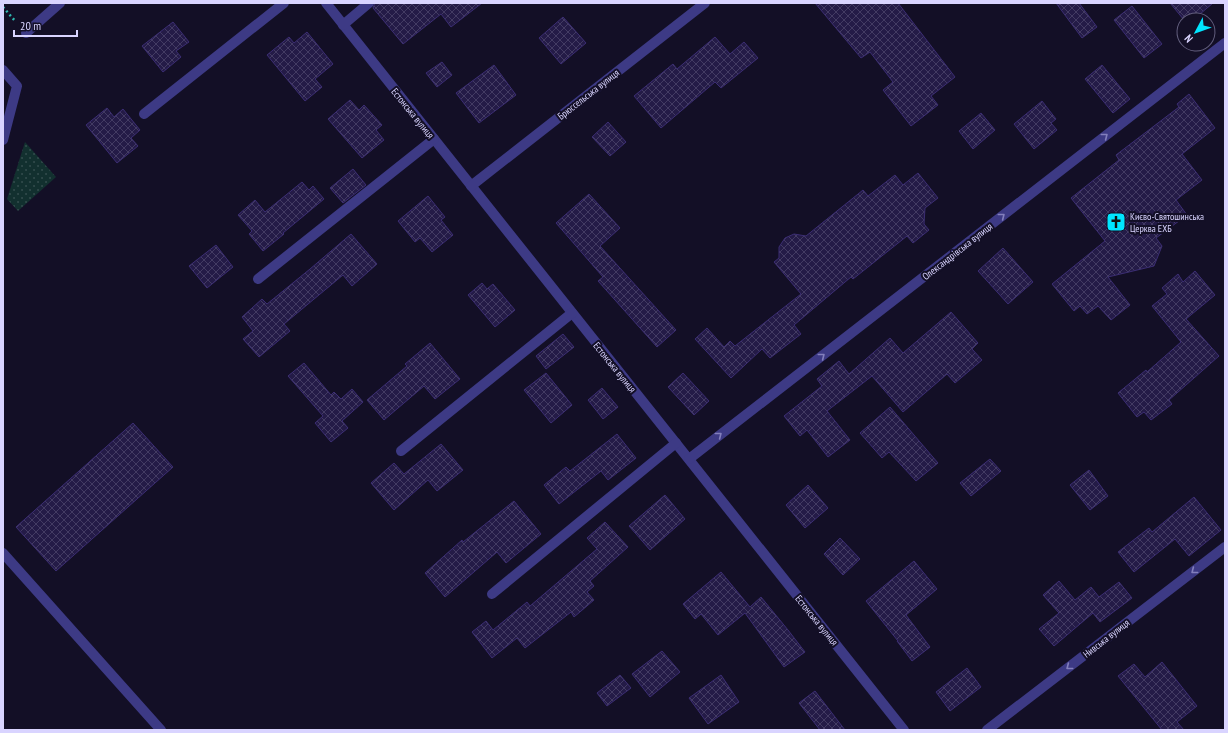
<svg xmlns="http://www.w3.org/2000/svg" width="1228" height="733" font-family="'PT Sans Narrow',sans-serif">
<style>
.grass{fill:url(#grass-dots)}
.building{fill:url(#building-cross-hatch);stroke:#3b2d73}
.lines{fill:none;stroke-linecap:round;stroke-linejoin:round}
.path{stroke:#2fb8b0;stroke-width:2.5;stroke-dasharray:2 3;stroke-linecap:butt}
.minor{stroke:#3d3a85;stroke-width:10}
.oneway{stroke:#837fbc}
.labels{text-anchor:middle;stroke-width:4;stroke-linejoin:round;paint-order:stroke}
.street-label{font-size:10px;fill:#d9d4ff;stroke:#130f26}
.poi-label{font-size:10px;fill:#d9d4ff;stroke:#130f26;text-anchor:start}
</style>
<defs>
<pattern id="grass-dots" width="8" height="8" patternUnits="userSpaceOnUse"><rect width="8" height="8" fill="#12302f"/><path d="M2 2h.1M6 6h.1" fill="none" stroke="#344d4e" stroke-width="1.8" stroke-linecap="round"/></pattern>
<pattern id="building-cross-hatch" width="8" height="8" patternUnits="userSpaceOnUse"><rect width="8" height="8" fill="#241b47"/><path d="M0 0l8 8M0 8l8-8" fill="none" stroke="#433b63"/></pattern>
</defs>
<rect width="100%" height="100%" fill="#130f26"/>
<path class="grass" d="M 25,142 L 56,177 L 18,211 L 7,199 Z"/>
<g class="building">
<path d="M 375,3 L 482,3 L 451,27 L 441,14 L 403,44 L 373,8 Z"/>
<path d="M 815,3 L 898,3 L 955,77 L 931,96 L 938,105 L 911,126 L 883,90 L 893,82 L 870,52 L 861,58 Z"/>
<path d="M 1056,3 L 1079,3 L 1097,27 L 1082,38 Z"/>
<path d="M 1170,3 L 1213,3 L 1193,20 L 1184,20 Z"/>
<path d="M 1132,6 L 1162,44 L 1144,58 L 1114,20 Z"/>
<path d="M 563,17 L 586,43 L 561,64 L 539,38 Z"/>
<path d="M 173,22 L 189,42 L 176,51 L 181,57 L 163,72 L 142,46 Z"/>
<path d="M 307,32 L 333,64 L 315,79 L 322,87 L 305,101 L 267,55 L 289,37 L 294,43 Z"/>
<path d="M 715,37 L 730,54 L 744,42 L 758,58 L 721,88 L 715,82 L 661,128 L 634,96 L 673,64 L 677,69 Z"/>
<path d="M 442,62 L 452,75 L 437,87 L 426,73 Z"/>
<path d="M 494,65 L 516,95 L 479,123 L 456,93 Z"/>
<path d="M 1102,65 L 1130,99 L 1113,113 L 1085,79 Z"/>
<path d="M 1189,94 L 1215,128 L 1182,154 L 1202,180 L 1176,200 L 1187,215 L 1156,238 L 1162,246 L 1154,266 L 1108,277 L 1130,305 L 1111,320 L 1098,306 L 1087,314 L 1080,306 L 1074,311 L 1052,284 L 1105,241 L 1071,198 L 1119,160 L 1116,155 L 1179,107 L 1177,104 Z"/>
<path d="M 350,100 L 359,110 L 364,105 L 382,125 L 376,130 L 384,140 L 362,158 L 328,119 Z"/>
<path d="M 1042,101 L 1056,119 L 1051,123 L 1057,130 L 1034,149 L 1014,124 Z"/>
<path d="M 107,108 L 114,117 L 123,109 L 140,130 L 131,138 L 138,146 L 117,163 L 86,125 Z"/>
<path d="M 981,113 L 995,130 L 973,149 L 959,131 Z"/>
<path d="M 608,122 L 626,142 L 610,156 L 592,137 Z"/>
<path d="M 353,169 L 366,185 L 343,203 L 330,188 Z"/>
<path d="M 918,173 L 938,198 L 925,208 L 924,224 L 929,230 L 913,243 L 907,236 L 853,279 L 851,277 L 794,325 L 801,334 L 770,358 L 762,349 L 731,378 L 695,339 L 707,328 L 724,347 L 730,341 L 735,346 L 801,294 L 774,262 L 779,258 L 779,247 L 785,238 L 794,234 L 806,236 L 863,190 L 868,196 L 895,175 L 903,185 Z"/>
<path d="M 302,182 L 309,190 L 313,186 L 324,199 L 283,233 L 284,234 L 263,251 L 249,234 L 252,231 L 238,215 L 255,200 L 265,212 Z"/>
<path d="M 589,194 L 620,228 L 600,246 L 676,330 L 657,347 L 598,281 L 603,277 L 556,223 Z"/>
<path d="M 428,196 L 445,217 L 441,220 L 453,235 L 432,252 L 420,238 L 415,242 L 398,221 Z"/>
<path d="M 351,234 L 377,264 L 352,286 L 343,275 L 284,324 L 290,331 L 259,357 L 243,339 L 253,331 L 242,317 L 262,299 L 267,304 L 310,269 Z"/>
<path d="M 216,245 L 233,267 L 207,288 L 189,266 Z"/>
<path d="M 1003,248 L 1033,282 L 1008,304 L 978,271 Z"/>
<path d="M 1195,271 L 1215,295 L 1186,319 L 1219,356 L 1169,400 L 1172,404 L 1151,420 L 1144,412 L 1137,417 L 1118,393 L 1146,370 L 1147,372 L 1181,342 L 1152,306 L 1167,294 L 1162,288 L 1178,274 L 1183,282 Z"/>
<path d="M 482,283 L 487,289 L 493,284 L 515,310 L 495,327 L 468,295 Z"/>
<path d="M 951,312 L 978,343 L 972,349 L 982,360 L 955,383 L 947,374 L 903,412 L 872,376 L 827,411 L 850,440 L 828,457 L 807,430 L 800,436 L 784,416 L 822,386 L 817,379 L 839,361 L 849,374 L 890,338 L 903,353 Z"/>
<path d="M 563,334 L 574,347 L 546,369 L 536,356 Z"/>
<path d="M 430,343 L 460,379 L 435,399 L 424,386 L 384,420 L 367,400 L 407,366 L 405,364 Z"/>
<path d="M 304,363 L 331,395 L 334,392 L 341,399 L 352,389 L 363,402 L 342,421 L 348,428 L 331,442 L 315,423 L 323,416 L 288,376 Z"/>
<path d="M 546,373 L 572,405 L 551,423 L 524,390 Z"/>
<path d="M 683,373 L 709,401 L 694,415 L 668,387 Z"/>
<path d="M 602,388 L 618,407 L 603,419 L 588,400 Z"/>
<path d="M 890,407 L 938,463 L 916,481 L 889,452 L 882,458 L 860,433 Z"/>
<path d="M 133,423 L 173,467 L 56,571 L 16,527 Z"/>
<path d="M 617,434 L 636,458 L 608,480 L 601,471 L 559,504 L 544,485 L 566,467 L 570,471 Z"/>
<path d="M 441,444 L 463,470 L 437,491 L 428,480 L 394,510 L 371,483 L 394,463 L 404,474 Z"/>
<path d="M 990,459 L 1001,471 L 971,496 L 960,483 Z"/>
<path d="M 1089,470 L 1108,496 L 1090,510 L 1070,485 Z"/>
<path d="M 808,485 L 828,508 L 805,528 L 786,505 Z"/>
<path d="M 665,495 L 685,519 L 650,550 L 629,526 Z"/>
<path d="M 1194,497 L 1221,530 L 1189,556 L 1175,539 L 1134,572 L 1118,552 L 1149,528 L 1152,532 Z"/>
<path d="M 514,501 L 541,534 L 506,563 L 497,552 L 445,597 L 425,573 L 462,540 L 463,542 Z"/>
<path d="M 605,522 L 628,547 L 590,581 L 594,586 L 587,592 L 594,600 L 574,617 L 571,612 L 525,648 L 517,638 L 492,658 L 472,632 L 486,621 L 493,630 L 527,602 L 530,606 L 597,549 L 587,538 Z"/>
<path d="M 840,538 L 860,559 L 843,575 L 824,554 Z"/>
<path d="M 914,561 L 937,589 L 906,615 L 930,647 L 912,661 L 897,641 L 898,641 L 866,601 Z"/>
<path d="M 721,572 L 750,607 L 761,597 L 788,630 L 805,652 L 784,667 L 745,613 L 718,635 L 701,614 L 695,619 L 683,604 Z"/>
<path d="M 1059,581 L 1075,600 L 1091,587 L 1099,597 L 1119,582 L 1132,598 L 1100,622 L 1093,613 L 1054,646 L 1039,629 L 1059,613 L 1043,595 Z"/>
<path d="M 662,651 L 680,672 L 650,697 L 632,674 Z"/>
<path d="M 1162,662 L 1197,706 L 1177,722 L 1184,730 L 1162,730 L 1118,676 L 1134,664 L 1145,677 Z"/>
<path d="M 967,668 L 981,687 L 950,711 L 936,692 Z"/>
<path d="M 620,675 L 631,688 L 607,706 L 597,693 Z"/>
<path d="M 721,675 L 739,702 L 708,724 L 689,698 Z"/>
<path d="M 815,691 L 845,730 L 820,730 L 799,703 Z"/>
</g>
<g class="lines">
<path class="path" d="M 3,7 L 16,22"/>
<g class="minor">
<path d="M 326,3 L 904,730"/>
<path d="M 343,25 L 369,3"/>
<path d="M 26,33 L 60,3"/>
<path d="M 3,70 L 17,86 L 3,140"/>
<path d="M 144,114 L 284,3"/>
<path d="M 471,186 L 705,3"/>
<path d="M 258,279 L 434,139"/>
<path d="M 401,451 L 572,313"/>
<path d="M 689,459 L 1225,43"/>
<path d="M 3,553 L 161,730"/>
<path d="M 492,594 L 676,443"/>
<path d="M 987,730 L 1225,547"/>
</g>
</g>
<defs><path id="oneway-chevron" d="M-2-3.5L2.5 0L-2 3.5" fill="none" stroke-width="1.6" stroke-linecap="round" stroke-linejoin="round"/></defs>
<g class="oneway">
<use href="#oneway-chevron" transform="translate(1105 136) rotate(-38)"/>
<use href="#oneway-chevron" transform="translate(1002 216) rotate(-38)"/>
<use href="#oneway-chevron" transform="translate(822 356) rotate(-38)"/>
<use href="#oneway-chevron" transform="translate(719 435) rotate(-38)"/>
<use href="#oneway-chevron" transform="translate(1194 571) rotate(142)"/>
<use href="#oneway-chevron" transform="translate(1069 667) rotate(142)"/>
</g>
<defs>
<symbol id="church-square" viewBox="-11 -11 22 22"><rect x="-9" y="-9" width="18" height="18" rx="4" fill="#00e5ff" stroke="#130f26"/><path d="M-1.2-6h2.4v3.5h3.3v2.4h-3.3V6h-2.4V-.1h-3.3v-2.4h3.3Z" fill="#111"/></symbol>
</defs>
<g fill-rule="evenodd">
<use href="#church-square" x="1105" y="211" width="22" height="22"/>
</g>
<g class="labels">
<g class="street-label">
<text transform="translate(588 94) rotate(-38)" y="4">Брюссельська вулиця</text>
<text transform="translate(413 113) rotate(51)" y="4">Естонська вулиця</text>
<text transform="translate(957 251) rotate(-38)" y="4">Олександрівська вулиця</text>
<text transform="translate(615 367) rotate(51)" y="4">Естонська вулиця</text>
<text transform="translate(817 620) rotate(51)" y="4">Естонська вулиця</text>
<text transform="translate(1106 638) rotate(-38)" y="4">Нивська вулиця</text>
</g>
<g class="poi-label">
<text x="1130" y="220">Києво-Святошинська<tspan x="1130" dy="12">Церква ЕХБ</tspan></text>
</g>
</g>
<rect width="1228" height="733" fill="none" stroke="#d9d4ff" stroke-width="8"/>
<g transform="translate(1196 32) rotate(229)"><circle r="19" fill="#130f26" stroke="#625e7d"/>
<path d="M0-3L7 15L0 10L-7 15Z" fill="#00e5ff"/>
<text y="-6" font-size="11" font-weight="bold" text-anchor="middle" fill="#d9d4ff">N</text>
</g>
<path d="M14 30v6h63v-6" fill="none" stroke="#d9d4ff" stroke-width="2"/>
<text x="20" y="30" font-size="12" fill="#d9d4ff" stroke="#130f26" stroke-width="3" paint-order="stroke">20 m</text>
</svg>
